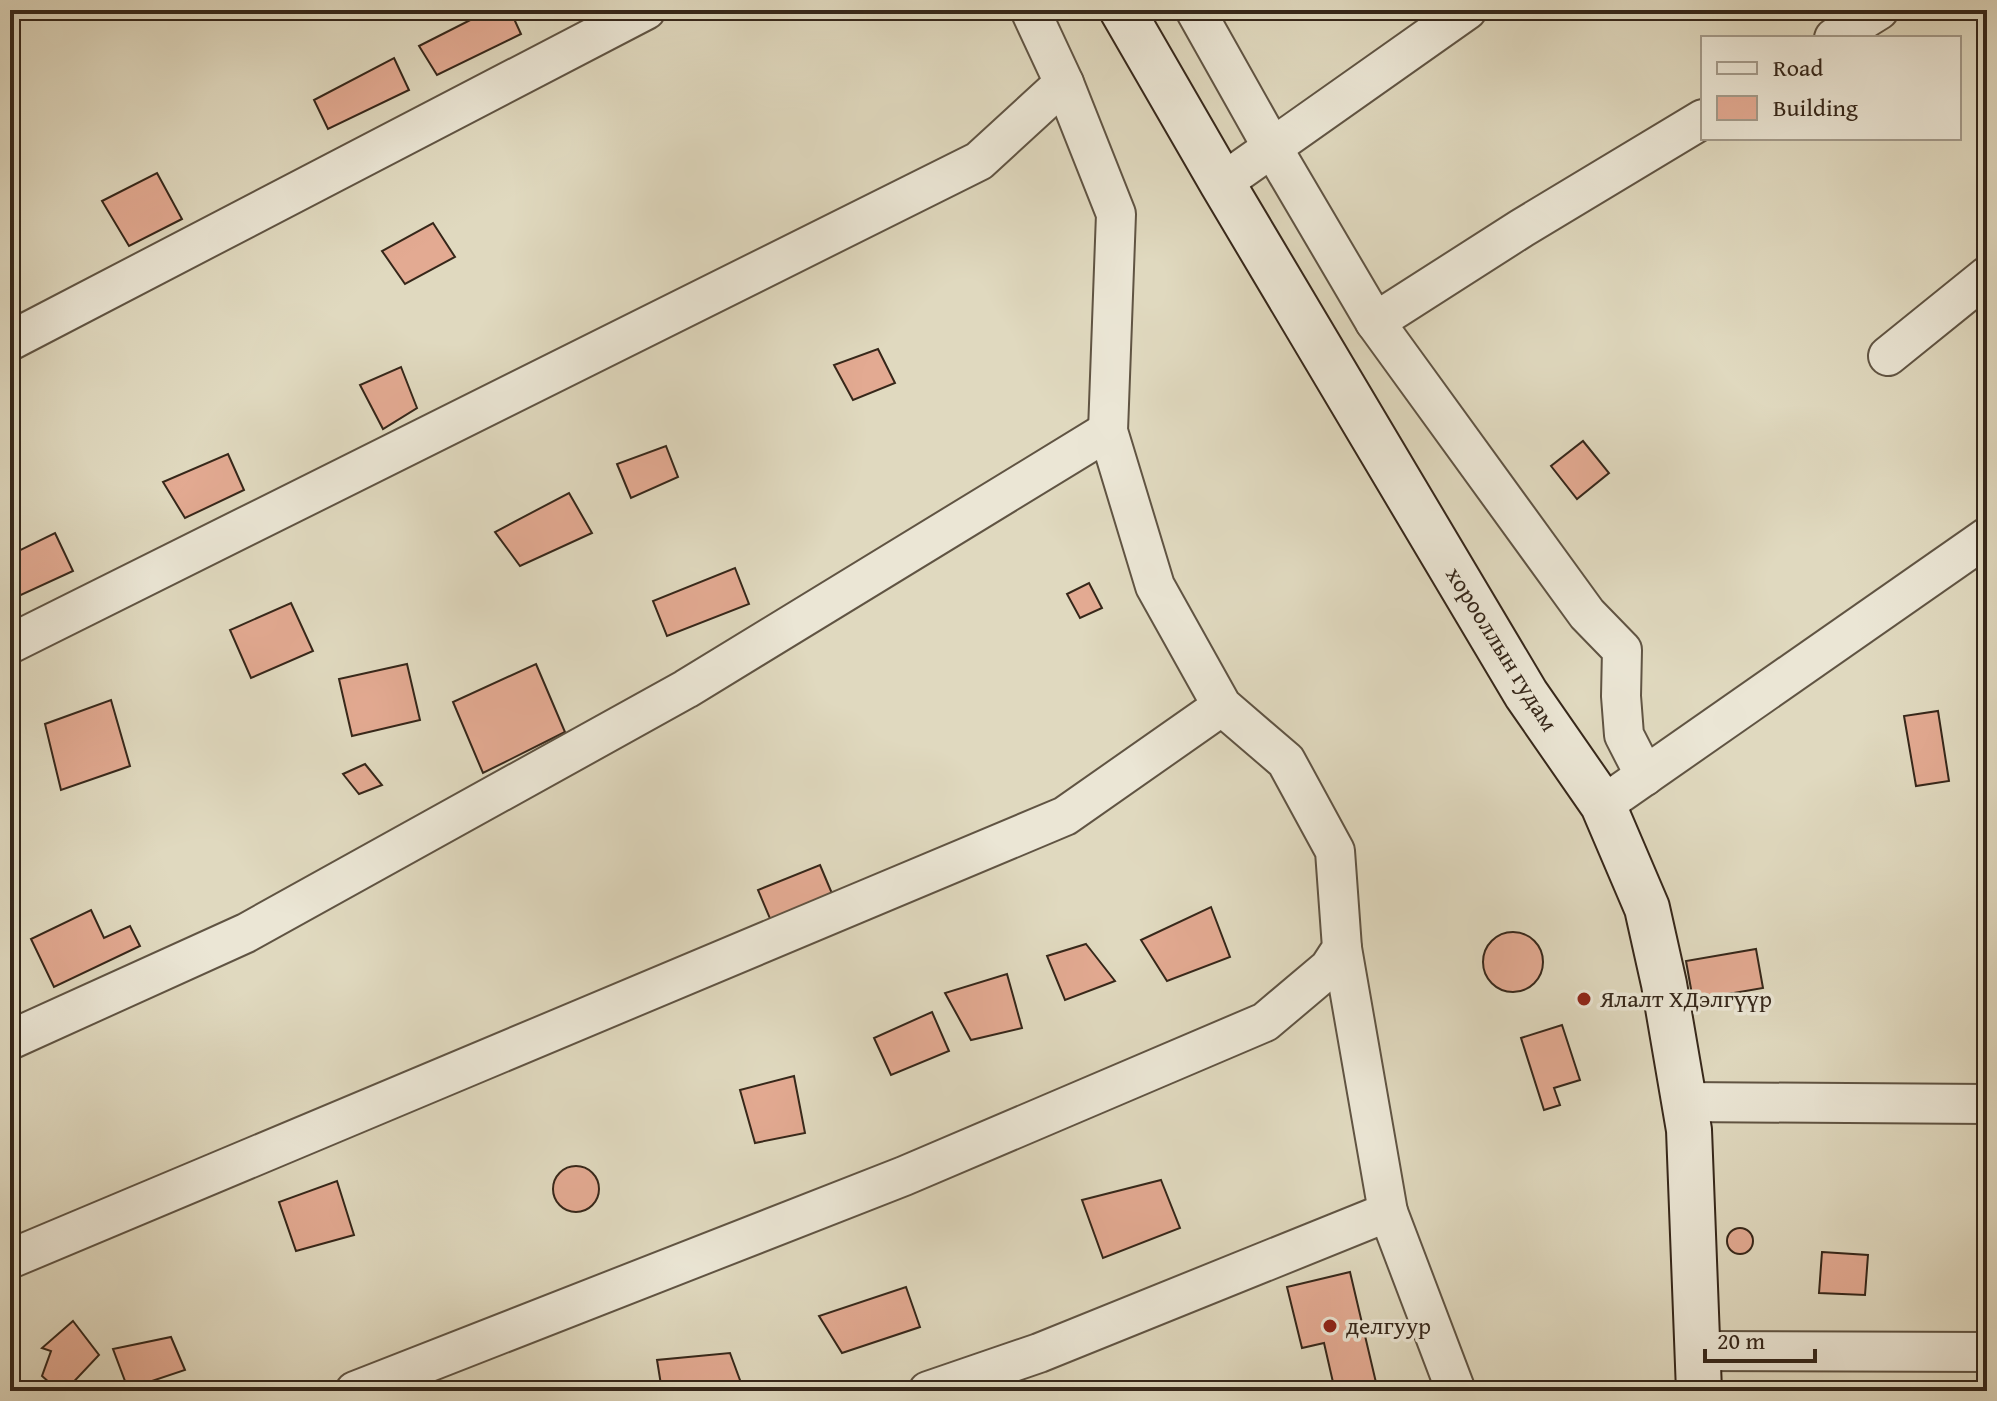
<svg xmlns="http://www.w3.org/2000/svg" width="1997" height="1401" font-family="'Gentium Book Plus',serif">
<style>
.building{fill:#e3aa92;stroke:#36271a;stroke-width:2}
.lines{fill:none;stroke-linecap:round;stroke-linejoin:round}
.minor-casing{stroke:#605443;stroke-width:42}
.secondary-casing{stroke:#36271a;stroke-width:48}
.minor{stroke:#ebe6d5;stroke-width:38}
.secondary{stroke:#ebe6d5;stroke-width:44}
.poi-dot{fill:#8f2418;stroke:#ebe6d5;stroke-width:3}
.labels{text-anchor:middle;stroke-width:7;stroke-linejoin:round;paint-order:stroke}
.street-label{font-size:24px;fill:#36271a;stroke:#ebe6d5}
.poi-label{font-size:24px;fill:#36271a;stroke:#ebe6d5;text-anchor:start}
</style>
<rect width="100%" height="100%" fill="#e0d9bf"/>
<filter id="stains"><feTurbulence type="fractalNoise" baseFrequency=".0025" numOctaves="4"/><feColorMatrix values="0 0 0 0 .2 0 0 0 0 .09 0 0 0 0 .02 0 0 0 .5 -.17"/></filter>
<radialGradient id="worn" r=".72"><stop offset=".6" stop-color="#630" stop-opacity="0"/><stop offset="1" stop-color="#630" stop-opacity=".3"/></radialGradient>
<g class="building">
<path d="M 490,10 L 510,10 L 521,34 L 437,75 L 419,46 Z"/>
<path d="M 394,58 L 409,90 L 328,129 L 314,100 Z"/>
<path d="M 157,173 L 182,219 L 129,246 L 102,201 Z"/>
<path d="M 433,223 L 455,257 L 405,284 L 382,251 Z"/>
<path d="M 878,349 L 895,383 L 853,400 L 834,365 Z"/>
<path d="M 401,367 L 417,408 L 383,429 L 360,385 Z"/>
<path d="M 1583,441 L 1609,473 L 1577,499 L 1551,466 Z"/>
<path d="M 666,446 L 678,477 L 631,498 L 617,464 Z"/>
<path d="M 228,454 L 244,490 L 185,518 L 163,482 Z"/>
<path d="M 569,493 L 592,533 L 520,566 L 495,532 Z"/>
<path d="M 55,533 L 73,571 L 10,600 L 10,555 Z"/>
<path d="M 735,568 L 749,604 L 667,636 L 653,601 Z"/>
<path d="M 1089,583 L 1102,608 L 1080,618 L 1067,594 Z"/>
<path d="M 291,603 L 313,651 L 251,678 L 230,630 Z"/>
<path d="M 407,664 L 420,720 L 352,736 L 339,679 Z"/>
<path d="M 536,664 L 565,732 L 483,773 L 453,702 Z"/>
<path d="M 111,700 L 130,766 L 61,790 L 45,724 Z"/>
<path d="M 1938,711 L 1949,781 L 1916,786 L 1904,716 Z"/>
<path d="M 365,764 L 382,785 L 359,794 L 343,774 Z"/>
<path d="M 820,865 L 836,903 L 774,928 L 758,890 Z"/>
<path d="M 1211,907 L 1230,957 L 1167,981 L 1141,940 Z"/>
<path d="M 91,910 L 104,938 L 130,926 L 140,946 L 54,987 L 31,939 Z"/>
<circle cx="1513" cy="962" r="30"/>
<path d="M 1086,944 L 1115,981 L 1065,1000 L 1047,956 Z"/>
<path d="M 1756,949 L 1763,988 L 1693,1000 L 1686,961 Z"/>
<path d="M 1007,974 L 1022,1028 L 971,1040 L 945,993 Z"/>
<path d="M 932,1012 L 949,1051 L 891,1075 L 874,1038 Z"/>
<path d="M 1562,1025 L 1580,1080 L 1554,1088 L 1560,1105 L 1544,1110 L 1521,1038 Z"/>
<path d="M 794,1076 L 805,1133 L 755,1143 L 740,1090 Z"/>
<circle cx="576" cy="1189" r="23"/>
<path d="M 1161,1180 L 1180,1228 L 1103,1258 L 1082,1200 Z"/>
<path d="M 337,1181 L 354,1235 L 296,1251 L 279,1202 Z"/>
<circle cx="1740" cy="1241" r="13"/>
<path d="M 1822,1252 L 1868,1255 L 1865,1295 L 1819,1293 Z"/>
<path d="M 1350,1272 L 1378,1391 L 1335,1391 L 1324,1343 L 1302,1348 L 1287,1287 Z"/>
<path d="M 906,1287 L 920,1327 L 842,1353 L 819,1316 Z"/>
<path d="M 73,1321 L 99,1355 L 65,1391 L 59,1391 L 42,1376 L 51,1351 L 42,1348 Z"/>
<path d="M 171,1337 L 185,1370 L 128,1389 L 113,1349 Z"/>
<path d="M 730,1353 L 744,1391 L 662,1391 L 657,1360 Z"/>
</g>
<g class="lines">
<defs>
<g id="minor">
<path d="M 1195,10 L 1272,147 L 1375,322 L 1522,228 L 1703,119"/>
<path d="M 1834,38 L 1879,10"/>
<path d="M 1222,183 L 1467,10"/>
<path d="M 1375,322 L 1587,614 L 1622,650 L 1621,696 L 1624,735 L 1645,776"/>
<path d="M 10,341 L 646,10"/>
<path d="M 1888,356 L 1987,276"/>
<path d="M 10,644 L 979,161 L 1064,83"/>
<path d="M 1603,805 L 1987,537"/>
<path d="M 10,1040 L 246,933 L 686,689 L 1108,431"/>
<path d="M 1684,1102 L 1987,1104"/>
<path d="M 1388,1212 L 1456,1391"/>
<path d="M 10,1259 L 1065,816 L 1222,706"/>
<path d="M 1698,1351 L 1987,1352"/>
<path d="M 355,1391 L 904,1176 L 1265,1022 L 1329,968 L 1342,948 L 1335,851 L 1286,761 L 1222,706 L 1155,586 L 1108,431 L 1116,214 L 1064,83 L 1030,10"/>
<path d="M 928,1391 L 1039,1353 L 1388,1212 L 1342,948"/>
</g>
<path id="secondary" d="M 1122,10 L 1222,183 L 1526,694 L 1603,805 L 1647,908 L 1664,984 L 1689,1130 L 1699,1391"/>
</defs>
<use href="#minor" class="minor-casing"/>
<use href="#secondary" class="secondary-casing"/>
<use href="#minor" class="minor"/>
<use href="#secondary" class="secondary"/>
</g>
<g class="poi-dot">
<circle cx="1584" cy="999" r="8"/>
<circle cx="1330" cy="1326" r="8"/>
</g>
<g class="labels">
<g class="street-label">
<text transform="translate(1502 649) rotate(58)" y="8">хорооллын гудам</text>
</g>
<g class="poi-label">
<text x="1600" y="1007">Ялалт ХДэлгүүр</text>
<text x="1346" y="1334">делгуур</text>
</g>
</g>
<rect width="1997" height="1401" fill="none" stroke="#e0d9bf" stroke-width="40"/>
<rect x="12" y="12" width="1973" height="1377" fill="none" stroke="#36271a" stroke-width="4"/>
<rect x="20" y="20" width="1957" height="1361" fill="none" stroke="#36271a" stroke-width="2"/>
<rect x="1701" y="36" width="260" height="104" fill="#ebe6d5" stroke="#a39a8a" stroke-width="2"/>
<rect x="1717" y="62" width="40" height="12" fill="#ebe6d5" stroke="#a39a8a" stroke-width="2"/>
<text x="1773" y="76" font-size="24" fill="#36271a">Road</text>
<rect x="1717" y="96" width="40" height="24" fill="#e3aa92" stroke="#a39a8a" stroke-width="2"/>
<text x="1773" y="116" font-size="24" fill="#36271a">Building</text>
<path d="M1705 1349v12h110v-12" fill="none" stroke="#36271a" stroke-width="4"/>
<text x="1717" y="1349" font-size="24" fill="#36271a" stroke="#ebe6d5" stroke-width="6" paint-order="stroke">20 m</text>
<rect width="100%" height="100%" filter="url(#stains)"/>
<rect width="100%" height="100%" fill="url(#worn)"/>
</svg>
